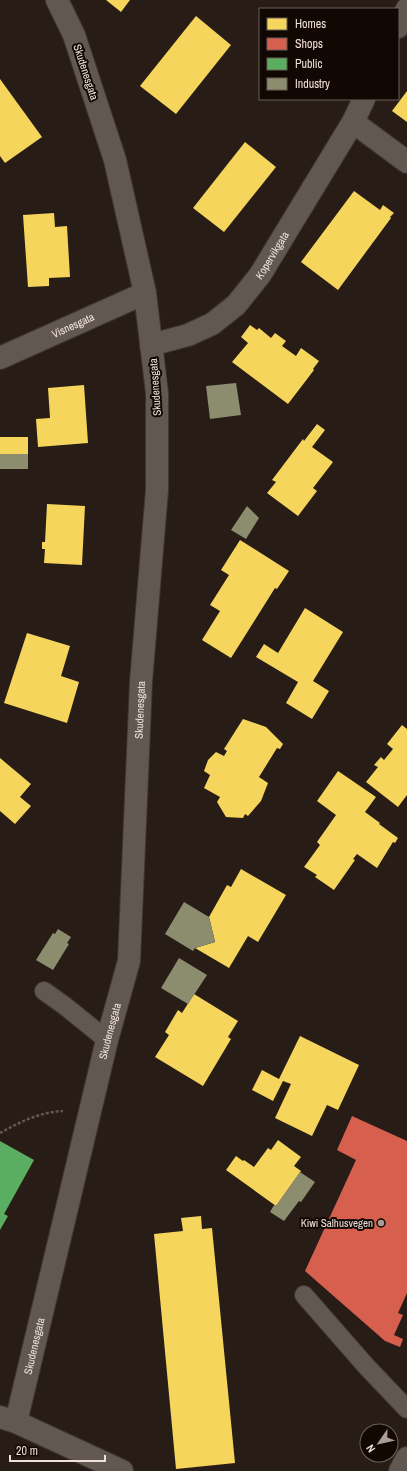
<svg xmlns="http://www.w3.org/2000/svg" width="407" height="1471" font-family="'Archivo Narrow',sans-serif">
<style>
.homes{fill:#f6d55c}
.shops{fill:#d6604d}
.public{fill:#5aae61}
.industry{fill:#8c8c6e}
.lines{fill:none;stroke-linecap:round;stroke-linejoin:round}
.service-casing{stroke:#403733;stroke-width:20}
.minor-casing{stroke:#403733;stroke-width:24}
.secondary-casing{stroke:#403733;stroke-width:24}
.path{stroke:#625955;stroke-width:2.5;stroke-dasharray:3 2;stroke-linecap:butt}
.service{stroke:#615852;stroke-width:18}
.minor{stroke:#615852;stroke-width:22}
.secondary{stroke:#615852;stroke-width:22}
.poi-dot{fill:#a99c95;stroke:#110804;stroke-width:1.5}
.labels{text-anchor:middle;stroke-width:4;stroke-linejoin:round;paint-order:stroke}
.street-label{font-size:11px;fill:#efe1d9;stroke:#110804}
.poi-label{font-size:11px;fill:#efe1d9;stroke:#110804;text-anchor:end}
</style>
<rect width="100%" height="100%" fill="#281d16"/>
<g class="homes">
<path d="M 106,0 L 130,0 L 121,12 Z"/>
<path d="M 196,16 L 231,45 L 176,114 L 140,86 Z"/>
<path d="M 0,79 L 42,137 L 5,163 L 0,156 Z"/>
<path d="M 407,91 L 407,122 L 392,111 Z"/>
<path d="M 245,142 L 276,167 L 224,232 L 193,208 Z"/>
<path d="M 354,191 L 380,210 L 383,205 L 394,213 L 390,217 L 391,218 L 338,290 L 301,262 Z"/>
<path d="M 54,213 L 55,227 L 67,226 L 70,277 L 49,278 L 49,286 L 28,287 L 23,215 Z"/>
<path d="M 250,325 L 257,330 L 259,328 L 271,338 L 275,333 L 286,341 L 282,346 L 296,356 L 301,348 L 319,361 L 313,369 L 314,370 L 288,404 L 232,362 L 248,343 L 241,337 Z"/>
<path d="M 84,385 L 88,443 L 38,447 L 36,419 L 50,418 L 48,388 Z"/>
<path d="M 317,424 L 325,430 L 312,447 L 333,462 L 313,488 L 317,491 L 298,516 L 267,493 L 276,482 L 272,480 L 303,439 L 304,441 Z"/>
<rect x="0" y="437" width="28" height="17"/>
<path d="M 47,504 L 85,506 L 82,565 L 44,563 L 45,549 L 42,549 L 42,542 L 45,542 Z"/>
<path d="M 240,540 L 289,571 L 277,589 L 275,588 L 231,658 L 202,640 L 220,611 L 210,605 L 229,575 L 221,570 Z"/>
<path d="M 305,608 L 343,632 L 313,681 L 329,691 L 312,719 L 286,703 L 298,682 L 256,657 L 264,644 L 278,653 Z"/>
<path d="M 27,633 L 70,646 L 61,676 L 79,682 L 67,723 L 4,703 Z"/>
<path d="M 243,719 L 266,727 L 283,744 L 280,749 L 277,748 L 259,777 L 268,783 L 261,801 L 248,816 L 245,814 L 243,818 L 226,817 L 217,802 L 220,797 L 204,788 L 210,775 L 204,771 L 208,760 L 216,752 L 224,756 L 227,751 L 224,749 Z"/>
<path d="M 402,725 L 407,729 L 407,795 L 398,807 L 366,782 L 378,767 L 374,765 L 381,757 L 384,760 L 393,749 L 387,744 Z"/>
<path d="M 0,758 L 31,784 L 20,797 L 31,806 L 15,824 L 0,811 Z"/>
<path d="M 338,771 L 376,797 L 365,812 L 380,823 L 379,824 L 398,838 L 395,843 L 393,842 L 377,868 L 357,854 L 353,859 L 355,860 L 334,890 L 315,877 L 317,875 L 304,867 L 320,845 L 317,842 L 336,815 L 317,801 Z"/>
<path d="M 241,869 L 286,895 L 258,942 L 248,936 L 229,968 L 195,948 L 215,942 L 209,917 L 227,885 L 231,887 Z"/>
<path d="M 194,994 L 238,1021 L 228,1037 L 231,1039 L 203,1086 L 155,1057 L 169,1035 L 165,1032 L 178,1010 L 182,1013 Z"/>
<path d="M 300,1036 L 359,1065 L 338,1110 L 327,1105 L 312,1136 L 275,1118 L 291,1084 L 283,1081 L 273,1101 L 252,1090 L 262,1070 L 279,1079 Z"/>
<path d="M 278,1140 L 301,1157 L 294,1166 L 301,1171 L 276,1206 L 226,1170 L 236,1156 L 243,1161 L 244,1160 L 254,1167 L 268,1148 L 271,1150 Z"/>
<path d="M 201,1216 L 202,1229 L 212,1228 L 235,1463 L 176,1469 L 154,1234 L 183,1231 L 181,1218 Z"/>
</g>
<path class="shops" d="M 352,1116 L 407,1141 L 407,1293 L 398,1313 L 403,1315 L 394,1335 L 403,1339 L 400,1347 L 385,1341 L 305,1271 L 356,1160 L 337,1150 Z"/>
<path class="public" d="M 0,1141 L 34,1160 L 4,1214 L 8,1216 L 0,1230 Z"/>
<g class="industry">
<path d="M 236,383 L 241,415 L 210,419 L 206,386 Z"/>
<rect x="0" y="454" width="28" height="15"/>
<path d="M 247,506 L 259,518 L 246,539 L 231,530 Z"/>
<path d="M 184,902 L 209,917 L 215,942 L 195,948 L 193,951 L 165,934 Z"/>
<path d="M 58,929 L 71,937 L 67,943 L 69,944 L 53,970 L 36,960 L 53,933 L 55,934 Z"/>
<path d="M 179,958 L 207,975 L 188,1004 L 161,988 Z"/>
<path d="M 300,1172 L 315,1182 L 301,1202 L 299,1201 L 284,1221 L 270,1212 L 274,1205 L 276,1206 Z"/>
</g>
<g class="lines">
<defs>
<g id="service">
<path d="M 44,991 L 65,1006 L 107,1040"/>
<path d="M 304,1295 L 366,1366 L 407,1409"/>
</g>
<g id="minor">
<path d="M 398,27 L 407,9"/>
<path d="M 353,122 L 407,162"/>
<path id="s1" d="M 151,345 L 188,335 L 212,324 L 236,305 L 260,275 L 353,122 L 364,99"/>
<path id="s2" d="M 0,358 L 145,293"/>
<path d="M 0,1417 L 16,1422 L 122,1471"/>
<path id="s3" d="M 16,1422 L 107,1040 L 129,961 L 141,682 L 157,490 L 157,393 L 145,293 L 115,160 L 74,35 L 57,0"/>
</g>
<path id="secondary" d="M 400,1471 L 407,1458"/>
</defs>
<use href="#service" class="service-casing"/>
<use href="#minor" class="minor-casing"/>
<use href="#secondary" class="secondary-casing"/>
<path class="path" d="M 0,1133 C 20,1122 40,1112 63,1111"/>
<use href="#service" class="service"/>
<use href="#minor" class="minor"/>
<use href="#secondary" class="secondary"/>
</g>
<circle class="poi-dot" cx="381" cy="1223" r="4"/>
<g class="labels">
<g class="street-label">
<text transform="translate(86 72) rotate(72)" y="4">Skudenesgata</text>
<text dy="4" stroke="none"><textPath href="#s1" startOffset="157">Kopervikgata</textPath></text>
<text dy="4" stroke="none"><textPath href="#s2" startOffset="80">Visnesgata</textPath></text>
<text transform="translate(155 387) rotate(-94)" y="4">Skudenesgata</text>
<text dy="4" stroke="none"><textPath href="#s3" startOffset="726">Skudenesgata</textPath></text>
<text dy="4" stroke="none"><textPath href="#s3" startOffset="402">Skudenesgata</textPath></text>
<text dy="4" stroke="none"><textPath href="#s3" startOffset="78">Skudenesgata</textPath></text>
</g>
<g class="poi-label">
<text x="373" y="1227">Kiwi Salhusvegen</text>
</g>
</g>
<rect x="259" y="8" width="140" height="92" fill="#110804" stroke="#6a5f59"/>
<rect x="267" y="18" width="20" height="12" fill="#f6d55c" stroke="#6a5f59"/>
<text x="295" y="28" font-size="12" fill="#efe1d9">Homes</text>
<rect x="267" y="38" width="20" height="12" fill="#d6604d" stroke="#6a5f59"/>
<text x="295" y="48" font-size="12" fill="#efe1d9">Shops</text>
<rect x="267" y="58" width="20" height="12" fill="#5aae61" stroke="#6a5f59"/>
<text x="295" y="68" font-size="12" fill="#efe1d9">Public</text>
<rect x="267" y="78" width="20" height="12" fill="#8c8c6e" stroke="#6a5f59"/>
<text x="295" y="88" font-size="12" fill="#efe1d9">Industry</text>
<g transform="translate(379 1443) rotate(236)"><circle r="19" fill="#110804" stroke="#6a5f59"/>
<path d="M0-3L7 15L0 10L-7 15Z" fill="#a99c95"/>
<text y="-6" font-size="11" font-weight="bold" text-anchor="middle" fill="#efe1d9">N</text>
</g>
<path d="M10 1455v6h95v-6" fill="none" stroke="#efe1d9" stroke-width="2"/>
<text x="16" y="1455" font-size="12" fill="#efe1d9" stroke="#110804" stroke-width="3" paint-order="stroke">20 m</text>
</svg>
